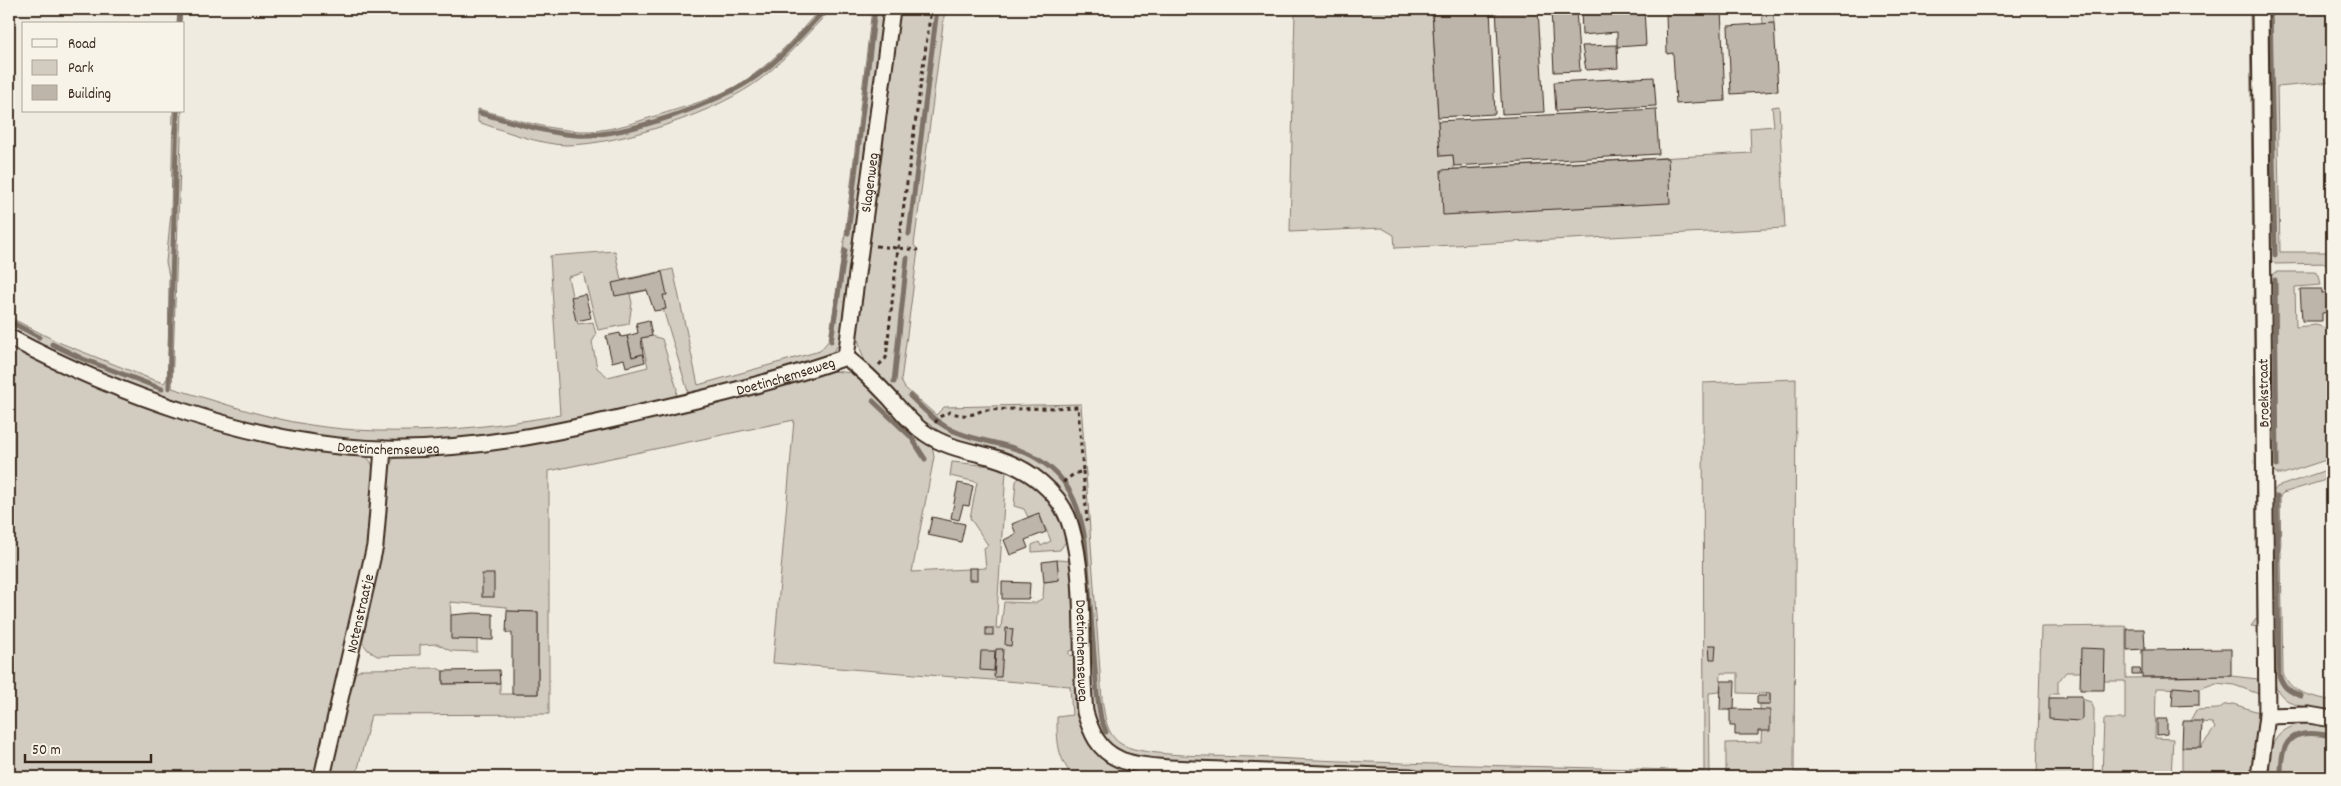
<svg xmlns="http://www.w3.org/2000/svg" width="2341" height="786" font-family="Dekko,sans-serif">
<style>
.green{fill:#d1cbc0;stroke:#867a6f}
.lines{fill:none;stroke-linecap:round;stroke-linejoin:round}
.stream{stroke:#7e7266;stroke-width:5}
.building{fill:#bdb5aa;stroke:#3b2a1e}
.street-casing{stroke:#3b2a1e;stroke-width:19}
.path{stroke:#3b2a1e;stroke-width:3;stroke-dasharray:4 4;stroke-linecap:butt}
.street{stroke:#f7f3e8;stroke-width:15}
.labels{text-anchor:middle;stroke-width:4.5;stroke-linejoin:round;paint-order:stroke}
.street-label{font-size:15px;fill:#3b2a1e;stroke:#f7f3e8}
</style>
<rect width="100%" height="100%" fill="#efebe0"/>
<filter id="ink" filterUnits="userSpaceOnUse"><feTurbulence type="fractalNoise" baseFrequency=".02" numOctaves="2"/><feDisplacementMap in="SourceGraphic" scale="10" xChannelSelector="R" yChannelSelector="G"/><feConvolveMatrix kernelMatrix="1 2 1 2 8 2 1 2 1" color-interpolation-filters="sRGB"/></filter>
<g filter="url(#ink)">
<g class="green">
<path d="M 820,9 L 832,9 C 808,32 787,58 762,78 C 719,112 620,145 566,145 C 541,145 502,130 478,122 L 478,109 C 512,118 546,130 581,131 C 606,132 631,124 655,116 C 685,107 717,98 743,82 C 774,62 797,35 820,9 Z"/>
<path d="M 872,9 L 885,9 L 842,341 L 828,357 L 816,362 L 692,395 L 688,392 L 663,309 L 648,290 L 630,294 L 632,303 L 629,324 L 598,330 L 583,273 L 568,277 L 578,324 L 593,322 L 596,335 L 592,342 L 597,368 L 608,377 L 648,367 L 641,338 L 652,336 L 662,339 L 677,389 L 676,398 C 591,417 500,443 412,443 C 299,443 190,411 87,368 C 60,357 35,343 9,330 L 9,317 L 58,342 L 151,379 L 164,383 L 168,377 L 169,276 L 166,262 L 171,213 L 173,111 L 182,111 L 172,388 C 213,400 253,414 294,422 C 379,439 475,430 560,415 L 550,256 L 615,251 L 621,280 L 673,269 L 698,385 L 820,351 L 829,340 L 844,242 Z"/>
<path d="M 896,9 L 945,9 L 914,245 L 918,250 L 901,381 L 905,388 L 936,415 L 944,407 L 1081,404 L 1102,699 C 1105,716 1106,736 1123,745 C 1145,757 1223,756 1251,757 C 1402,765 1553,766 1704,771 L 1703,383 L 1796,379 L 1794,772 L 1961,777 L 1728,777 L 1726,771 L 1726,743 L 1761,742 L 1762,721 L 1760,721 L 1760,704 L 1770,704 L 1770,694 L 1738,693 L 1738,673 L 1721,673 L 1720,692 L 1709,693 L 1710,775 L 1708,777 L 1282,767 L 1153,760 L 1123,753 L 1112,745 L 1101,734 L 1093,718 L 1089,698 L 1086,591 L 1056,486 L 1029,464 L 1010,456 L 955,441 L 927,426 L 873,371 L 864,360 L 860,348 L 857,333 L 862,281 Z"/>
<path d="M 1295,9 L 1432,9 L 1440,156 L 1453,155 L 1454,169 L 1751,153 L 1750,128 L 1774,126 L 1772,107 L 1779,106 L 1785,228 L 1395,248 L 1394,235 L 1382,228 L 1290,232 Z"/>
<path d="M 1762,9 L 1773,9 L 1774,23 L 1763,24 Z"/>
<path d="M 2250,9 L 2254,9 L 2261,627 L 2251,626 L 2257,618 Z"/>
<path d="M 2264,9 L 2332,9 L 2332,82 L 2277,87 L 2280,252 L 2332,252 L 2332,263 L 2275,264 L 2269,258 Z"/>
<path d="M 2276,272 L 2315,272 L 2319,275 L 2321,285 L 2295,287 L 2296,327 L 2316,325 L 2332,330 L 2332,458 L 2283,474 L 2277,474 L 2271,467 L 2268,278 Z"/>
<path d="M 9,345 L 190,419 L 278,444 L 364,454 C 381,468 375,494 375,513 L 317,777 L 9,777 Z"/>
<path d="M 832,371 L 853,373 L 864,381 L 932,444 L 934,457 L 912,572 L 986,568 L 984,548 L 988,545 L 970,518 L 977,482 L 950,476 L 952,462 L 991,466 L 1006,471 L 996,629 L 1001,628 L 1004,602 L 1035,603 L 1043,598 L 1044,582 L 1059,580 L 1057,560 L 1071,561 L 1074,650 L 1069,651 L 1069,655 L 1074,656 L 1076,701 L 1079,718 L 1096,751 L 1236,777 L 1074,777 C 1057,759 1057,740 1057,717 L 1072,715 L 1070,686 L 773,663 L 794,420 L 549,471 L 549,714 L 371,715 L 356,777 L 327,777 L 351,675 L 363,669 L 437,668 L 443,671 L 443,684 L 500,683 L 500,694 L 538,694 L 538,612 L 507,611 L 507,607 L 450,602 L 451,615 L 477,640 L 477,652 L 451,651 L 437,644 L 420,645 L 420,655 L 377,656 L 368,650 L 358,637 L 387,468 L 395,457 L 781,385 Z"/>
<path d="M 2332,468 L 2332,478 L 2283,493 L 2280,496 L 2283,673 C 2292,695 2311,695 2332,701 L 2332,711 C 2309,706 2282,710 2274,681 L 2271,494 L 2277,487 Z"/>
<path d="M 1020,477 C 1045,492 1058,514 1067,540 L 1060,550 L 1032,552 L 1032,545 L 1039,542 L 1041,546 L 1051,541 L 1039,513 L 1028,517 L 1024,509 L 1014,506 L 1016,481 Z"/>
<path d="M 2126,626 L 2126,678 L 2231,676 L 2258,679 L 2259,694 L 2234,685 L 2216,683 L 2199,689 L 2156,688 L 2155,738 L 2173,739 L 2171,777 L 2102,777 L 2104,719 L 2125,719 L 2125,681 L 2104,681 L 2081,672 L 2066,672 L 2058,682 L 2058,694 L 2050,694 L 2049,698 L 2082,699 L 2091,702 L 2094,709 L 2093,776 L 2037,777 L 2041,627 Z"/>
<path d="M 2233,704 L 2262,713 C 2259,734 2260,760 2246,777 L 2182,777 L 2182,747 L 2201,747 L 2215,728 L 2212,723 L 2190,721 L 2196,710 L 2218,709 L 2224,705 Z"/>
<path d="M 2304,723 L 2332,726 L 2332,777 L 2271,777 C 2266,748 2274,729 2304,723 Z"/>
</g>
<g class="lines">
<g class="stream">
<path d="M 2270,9 L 2275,255"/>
<path d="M 179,24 L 180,9"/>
<path d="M 480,113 C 511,121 543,133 576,135 C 622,138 721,103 758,75 C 783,57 804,31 826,9"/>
<path d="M 848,233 L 875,9"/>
<path d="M 909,234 L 937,9"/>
<path d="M 2275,280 L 2277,466"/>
<path d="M 9,321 L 39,337"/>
<path d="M 831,341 L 845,250"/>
<path d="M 52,344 L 83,359 L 162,389"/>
<path d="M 894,382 L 907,258"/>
<path d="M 169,388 L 177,111"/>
<path d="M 910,396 C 924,410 939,426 959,433 C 979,441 1002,443 1022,451 C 1064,469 1078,497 1085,540 L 1097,694 L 1101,719 L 1106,732"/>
<path d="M 873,401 L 911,437 L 925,459"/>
<path d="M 2277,496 L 2279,675 C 2283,688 2289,691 2301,696"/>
<path d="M 2281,777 C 2280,737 2293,728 2332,736"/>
</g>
</g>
<g class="building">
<path d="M 1432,9 L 1490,9 L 1495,114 L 1438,117 Z"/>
<path d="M 1496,9 L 1542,9 L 1538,9 L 1544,112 L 1502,114 Z"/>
<path d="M 1551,9 L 1576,9 L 1580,71 L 1554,72 Z"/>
<path d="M 1581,9 L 1644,9 L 1646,45 L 1617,47 L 1617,32 L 1582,35 Z"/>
<path d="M 1721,9 L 1725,101 L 1676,104 L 1673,53 L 1667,54 L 1666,11 Z"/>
<path d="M 1774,23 L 1778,91 L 1731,94 L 1728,26 Z"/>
<path d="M 1617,45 L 1618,68 L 1586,70 L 1582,46 Z"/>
<path d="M 1654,77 L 1656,106 L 1556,111 L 1554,82 Z"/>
<path d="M 1656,109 L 1659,154 L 1454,166 L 1453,155 L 1440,156 L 1438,121 Z"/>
<path d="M 1668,158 L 1670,203 L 1443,215 L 1441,170 Z"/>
<path d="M 662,272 L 667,295 L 663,295 L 666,309 L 654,311 L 647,290 L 615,296 L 612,283 Z"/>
<path d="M 2300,289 L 2322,289 L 2322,293 L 2332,293 L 2332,312 L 2322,313 L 2322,321 L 2302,321 Z"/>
<path d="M 585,294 L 591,318 L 576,321 L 571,297 Z"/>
<path d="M 649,320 L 652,336 L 641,338 L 643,354 L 632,357 L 627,336 L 638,333 L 636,323 Z"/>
<path d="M 620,333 L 621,337 L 627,336 L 632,357 L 643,354 L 645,362 L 626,367 L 624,359 L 612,362 L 606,336 Z"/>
<path d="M 958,483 L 973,486 L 969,506 L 963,505 L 959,520 L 951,518 Z"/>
<path d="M 1039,513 L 1046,532 L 1025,540 L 1028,548 L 1010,555 L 1004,540 L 1016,534 L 1012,524 Z"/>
<path d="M 932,517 L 965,524 L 961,542 L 928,535 Z"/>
<path d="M 1057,560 L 1059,580 L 1044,582 L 1042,562 Z"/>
<rect x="969" y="568" width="8" height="12"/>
<rect x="482" y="574" width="12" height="23"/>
<path d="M 1002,582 L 1030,583 L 1029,599 L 1002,599 Z"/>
<path d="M 507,611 L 538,612 L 538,694 L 512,694 L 512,633 L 506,633 Z"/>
<path d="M 474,613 L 493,614 L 493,640 L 451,639 L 451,615 Z"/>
<rect x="986" y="628" width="7" height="7"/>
<path d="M 1006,628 L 1013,629 L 1011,646 L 1005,645 Z"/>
<path d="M 2127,629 L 2144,629 L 2145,649 L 2127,650 Z"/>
<path d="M 1709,645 L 1716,645 L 1715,659 L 1710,659 Z"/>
<path d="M 2081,648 L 2105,649 L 2104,690 L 2080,690 Z"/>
<path d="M 996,649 L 1003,649 L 1001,677 L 994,677 Z"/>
<path d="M 2231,649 L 2231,676 L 2142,677 L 2142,650 Z"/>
<path d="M 981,651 L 995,651 L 994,671 L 980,670 Z"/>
<path d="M 2132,669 L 2140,669 L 2141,674 L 2132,674 Z"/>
<path d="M 499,670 L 500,683 L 443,684 L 443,671 Z"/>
<path d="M 1721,681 L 1735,681 L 1734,710 L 1720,710 Z"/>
<path d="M 2173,687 L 2199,689 L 2199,705 L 2172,706 Z"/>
<path d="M 1766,693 L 1770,693 L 1770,704 L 1757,704 L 1757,696 L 1766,696 Z"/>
<path d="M 2066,696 L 2082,696 L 2082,719 L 2079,721 L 2049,719 L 2049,698 L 2066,698 Z"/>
<path d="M 1734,709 L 1770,710 L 1770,731 L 1758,731 L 1758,735 L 1735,735 L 1735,726 L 1730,726 L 1730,710 Z"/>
<path d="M 2157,719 L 2167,719 L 2167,734 L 2157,735 Z"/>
<path d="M 2183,721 L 2202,721 L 2201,747 L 2182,747 Z"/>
</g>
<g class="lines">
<defs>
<g id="street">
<path id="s1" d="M 9,337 C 115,394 260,446 382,449 C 472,451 561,432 649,411 C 715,396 782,380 846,357"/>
<path id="s2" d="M 846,357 C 861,369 875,382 888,396 C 900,409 910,423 925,433 C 945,447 969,451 992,457 C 1027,467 1061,491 1071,527 C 1087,582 1079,653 1085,712 C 1091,732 1098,750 1119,759 C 1140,769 1195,769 1221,770 C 1284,773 1347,775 1411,777"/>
<path id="s3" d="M 846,357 L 892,9"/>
<path d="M 2267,716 L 2309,715 L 2332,719"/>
<path id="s4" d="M 322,777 L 375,546 L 383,449"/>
<path d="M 2259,777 L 2267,716 L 2260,9"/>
</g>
</defs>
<use href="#street" class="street-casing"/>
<g class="path">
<path d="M 876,246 L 918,250"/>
<path d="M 879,365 L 886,358 L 898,248 L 931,9"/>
<path d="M 935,423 L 939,417 L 950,412 C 963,417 971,416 983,410 L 1078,407 L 1083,471 L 1074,474 L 1062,483"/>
<path d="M 1083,471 L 1087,521"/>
</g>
<use href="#street" class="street"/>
</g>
</g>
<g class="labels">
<g class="street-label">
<text dy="5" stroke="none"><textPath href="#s3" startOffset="176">Slagenweg</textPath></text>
<text dy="5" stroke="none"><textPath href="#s1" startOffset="804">Doetinchemseweg</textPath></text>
<text transform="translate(2263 393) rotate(-91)" y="5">Broekstraat</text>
<text dy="5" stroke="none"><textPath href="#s1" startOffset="399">Doetinchemseweg</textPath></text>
<text dy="5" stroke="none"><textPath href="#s4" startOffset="168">Notenstraatje</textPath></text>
<text dy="5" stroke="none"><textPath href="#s2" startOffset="416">Doetinchemseweg</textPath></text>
</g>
</g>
<rect width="2341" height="786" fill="none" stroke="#f7f3e8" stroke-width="30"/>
<rect x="15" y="15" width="2311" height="756" fill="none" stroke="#3b2a1e" stroke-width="2" filter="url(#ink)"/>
<rect x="22" y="22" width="162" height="90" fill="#f7f3e8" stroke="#aca397"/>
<rect x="32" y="39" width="25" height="8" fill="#f7f3e8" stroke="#aca397"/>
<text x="68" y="48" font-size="15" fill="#3b2a1e">Road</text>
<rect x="32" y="60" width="25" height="15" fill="#d1cbc0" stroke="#aca397"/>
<text x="68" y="72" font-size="15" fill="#3b2a1e">Park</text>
<rect x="32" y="85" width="25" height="15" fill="#bdb5aa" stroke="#aca397"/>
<text x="68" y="98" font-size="15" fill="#3b2a1e">Building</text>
<path d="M25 754v8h126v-8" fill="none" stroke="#3b2a1e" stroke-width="2.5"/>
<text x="32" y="754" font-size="15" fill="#3b2a1e" stroke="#f7f3e8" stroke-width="4" paint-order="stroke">50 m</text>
</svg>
